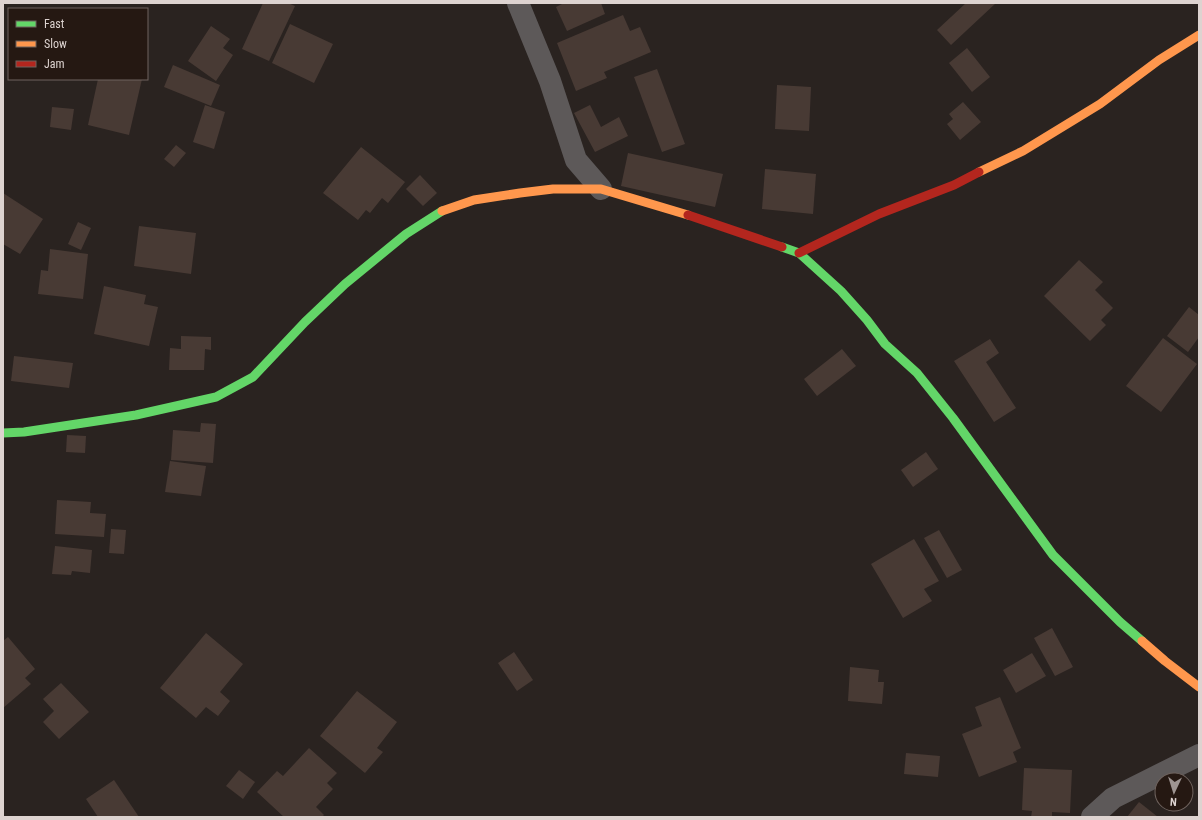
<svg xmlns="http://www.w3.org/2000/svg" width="1202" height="820" font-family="'Roboto Condensed',sans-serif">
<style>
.building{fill:#483a34}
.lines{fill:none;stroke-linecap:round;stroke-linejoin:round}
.street{stroke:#5d5959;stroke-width:22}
.fast{stroke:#63d668;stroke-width:9}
.slow{stroke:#ff974d;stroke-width:9}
.jam{stroke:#b3261e;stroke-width:9}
</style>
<rect width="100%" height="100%" fill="#2a2320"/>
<g class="building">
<path d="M 263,3 L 288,3 L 295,6 L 269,61 L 242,49 Z"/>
<path d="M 564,3 L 601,3 L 605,14 L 567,31 L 556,7 Z"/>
<path d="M 966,3 L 996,3 L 951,45 L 937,30 Z"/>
<path d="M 623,15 L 630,31 L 640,27 L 651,52 L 604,72 L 607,78 L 576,91 L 557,43 Z"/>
<path d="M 290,24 L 333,44 L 314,83 L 272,63 Z"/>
<path d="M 211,26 L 230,39 L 223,48 L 233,55 L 216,81 L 188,61 Z"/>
<path d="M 967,48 L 990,77 L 972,92 L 949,63 Z"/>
<path d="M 173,65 L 220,85 L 211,106 L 164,87 Z"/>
<path d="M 657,69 L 685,144 L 662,152 L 634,77 Z"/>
<path d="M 98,79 L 142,79 L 129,135 L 88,125 Z"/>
<path d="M 777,85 L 811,87 L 809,131 L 775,129 Z"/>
<path d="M 963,102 L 981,122 L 960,140 L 947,124 L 953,119 L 949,114 Z"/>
<path d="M 205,105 L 225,112 L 214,149 L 193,142 Z"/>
<path d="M 590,105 L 601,127 L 619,117 L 628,136 L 595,152 L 574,113 Z"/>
<path d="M 52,107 L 74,109 L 71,130 L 50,127 Z"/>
<path d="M 176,145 L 186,153 L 174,167 L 164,159 Z"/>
<path d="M 361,147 L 405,182 L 388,203 L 382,198 L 370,213 L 366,210 L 358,220 L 323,193 Z"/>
<path d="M 628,153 L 723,174 L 715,207 L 621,186 Z"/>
<path d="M 765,169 L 816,174 L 813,214 L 762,209 Z"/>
<path d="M 420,175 L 437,193 L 423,206 L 406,189 Z"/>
<path d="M 3,193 L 43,219 L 20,254 L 3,244 Z"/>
<path d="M 78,222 L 91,228 L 81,250 L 68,244 Z"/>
<path d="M 139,226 L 196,233 L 191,274 L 134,266 Z"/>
<path d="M 50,249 L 88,254 L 83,299 L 38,294 L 41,270 L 48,271 Z"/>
<path d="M 1079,260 L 1103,282 L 1095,290 L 1113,308 L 1101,320 L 1106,325 L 1090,341 L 1044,296 Z"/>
<path d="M 104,286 L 146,295 L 144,304 L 158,307 L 149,346 L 94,334 Z"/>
<path d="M 1189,307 L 1199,315 L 1199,337 L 1188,352 L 1167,336 Z"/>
<path d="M 181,336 L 211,337 L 211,350 L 205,349 L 204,370 L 169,370 L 170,348 L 181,349 Z"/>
<path d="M 1163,338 L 1197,364 L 1161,412 L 1126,386 Z"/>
<path d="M 990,339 L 999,353 L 986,362 L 1016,408 L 994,422 L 954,361 Z"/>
<path d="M 842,349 L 856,366 L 817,396 L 804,379 Z"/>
<path d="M 14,356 L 73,363 L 69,388 L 11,381 Z"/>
<path d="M 201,423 L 216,424 L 213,463 L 171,460 L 173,430 L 200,432 Z"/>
<path d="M 67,435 L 86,436 L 85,453 L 66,452 Z"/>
<path d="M 926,452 L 938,469 L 913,487 L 901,470 Z"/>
<path d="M 170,461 L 206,466 L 201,496 L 165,492 Z"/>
<path d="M 57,500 L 91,502 L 90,513 L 106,514 L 104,537 L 55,534 Z"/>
<path d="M 111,529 L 126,530 L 124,554 L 109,553 Z"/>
<path d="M 939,530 L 962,570 L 947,578 L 924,538 Z"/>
<path d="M 914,539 L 939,581 L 924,589 L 932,601 L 903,618 L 871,564 Z"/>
<path d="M 55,546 L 92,550 L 90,573 L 72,571 L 71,575 L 52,574 Z"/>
<path d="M 1052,628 L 1073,667 L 1055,676 L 1034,638 Z"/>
<path d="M 206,633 L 243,664 L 220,692 L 230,701 L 218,716 L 206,707 L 196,718 L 160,688 Z"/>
<path d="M 8,637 L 35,669 L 25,678 L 31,684 L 3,708 L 3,641 Z"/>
<path d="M 514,652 L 533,680 L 517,691 L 498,663 Z"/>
<path d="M 1032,653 L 1046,676 L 1016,693 L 1003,670 Z"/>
<path d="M 850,667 L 879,670 L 878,682 L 884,682 L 882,704 L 848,701 Z"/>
<path d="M 61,683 L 89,712 L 59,739 L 43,722 L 54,711 L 43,699 Z"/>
<path d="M 357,691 L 397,722 L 377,748 L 383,752 L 365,773 L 320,736 Z"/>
<path d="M 1000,697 L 1021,748 L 1013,752 L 1017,762 L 979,777 L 962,734 L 982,726 L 975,707 Z"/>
<path d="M 309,748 L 337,773 L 327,783 L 333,789 L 316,807 L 324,815 L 322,817 L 284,817 L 257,792 L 277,771 L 283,776 Z"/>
<path d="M 906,753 L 940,756 L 938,777 L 904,774 Z"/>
<path d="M 1024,768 L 1072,770 L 1070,813 L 1052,812 L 1052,817 L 1031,817 L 1032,811 L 1022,810 Z"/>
<path d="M 239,770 L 255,782 L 243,799 L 226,786 Z"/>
<path d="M 114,780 L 139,817 L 98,817 L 86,799 Z"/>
<path d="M 1139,802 L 1158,817 L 1127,817 Z"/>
</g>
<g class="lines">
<g class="street">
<path d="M 518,3 L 550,81 L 576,160 L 601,189"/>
<path d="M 1092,817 L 1113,798 L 1199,755"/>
</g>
<g class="fast">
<path d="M 782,247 L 799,253 L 841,291 L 867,320 L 885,344 L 917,373 L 953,418 L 1053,555 L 1120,622 L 1142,641"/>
<path d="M 3,433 L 24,432 L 136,415 L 216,397 L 253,377 L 305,322 L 345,284 L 406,234 L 442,211"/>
</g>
<g class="slow">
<path d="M 979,172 L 1023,151 L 1100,104 L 1159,60 L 1199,35"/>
<path d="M 442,211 L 474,200 L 520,193 L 553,189 L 601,189 L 688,215"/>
<path d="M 1142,641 L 1165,661 L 1199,687"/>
</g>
<g class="jam">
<path d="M 688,215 L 782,247"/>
<path d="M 799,253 L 879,214 L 954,185 L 979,172"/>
</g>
</g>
<rect width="1202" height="820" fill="none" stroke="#ddd3d0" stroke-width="8"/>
<rect x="8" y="8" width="140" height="72" fill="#251812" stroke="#6f635e"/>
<rect x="16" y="21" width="20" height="6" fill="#63d668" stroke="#6f635e"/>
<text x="44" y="28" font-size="12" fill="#ddd3d0">Fast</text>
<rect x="16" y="41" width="20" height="6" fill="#ff974d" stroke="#6f635e"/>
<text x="44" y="48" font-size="12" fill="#ddd3d0">Slow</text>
<rect x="16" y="61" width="20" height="6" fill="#b3261e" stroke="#6f635e"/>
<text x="44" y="68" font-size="12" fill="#ddd3d0">Jam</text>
<g transform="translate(1174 792) rotate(184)"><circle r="19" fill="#251812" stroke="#6f635e"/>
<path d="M0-3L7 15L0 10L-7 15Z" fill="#9e9592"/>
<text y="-6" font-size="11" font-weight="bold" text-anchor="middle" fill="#ddd3d0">N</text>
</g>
</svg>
